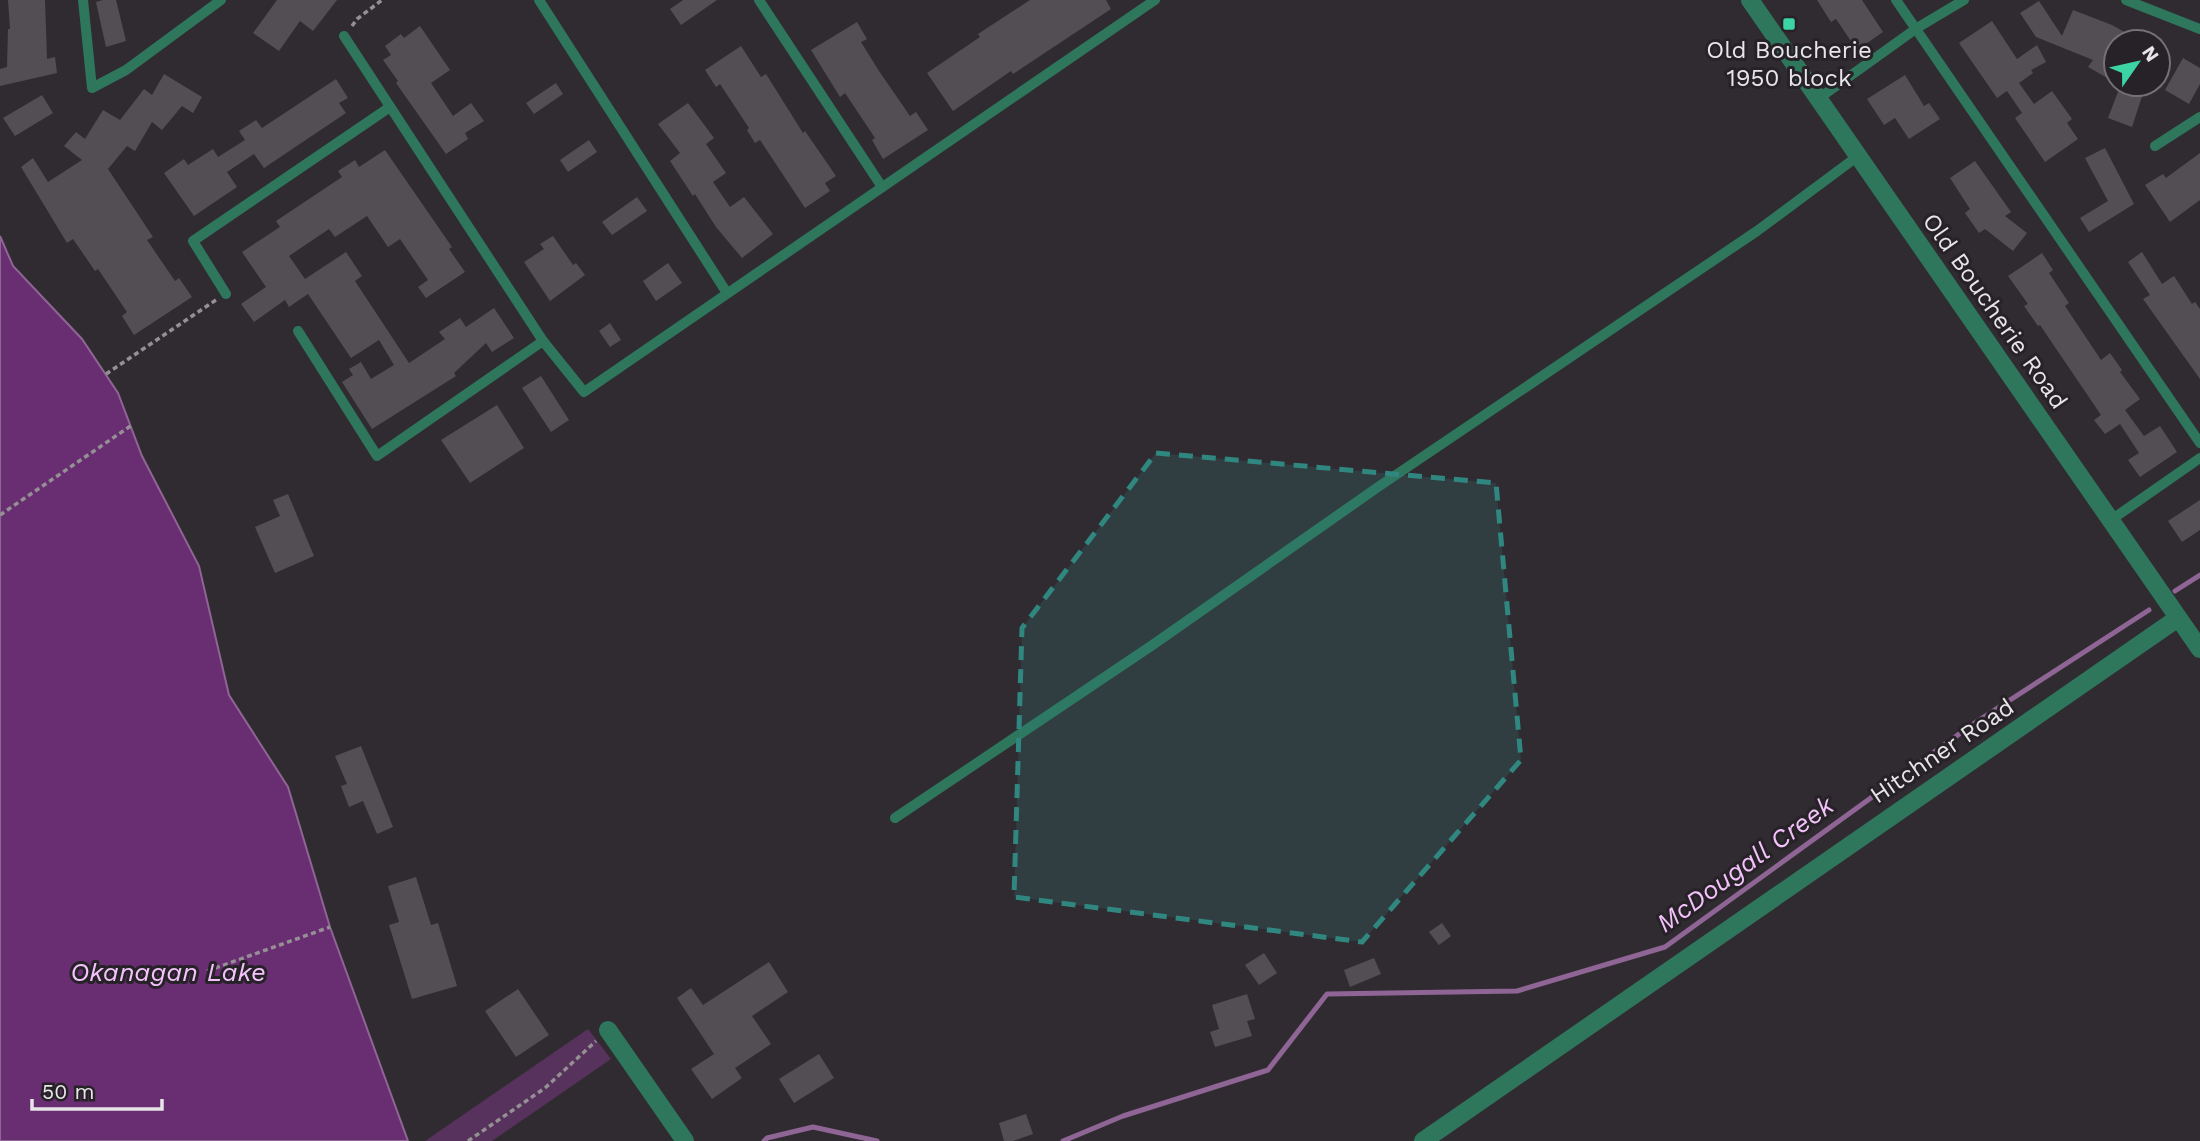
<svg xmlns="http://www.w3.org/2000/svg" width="2200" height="1141" font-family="'Work Sans',sans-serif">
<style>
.green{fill:#57325c}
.water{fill:#692e72;stroke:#8f6595;stroke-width:2}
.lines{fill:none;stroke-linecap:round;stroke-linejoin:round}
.stream{stroke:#8f6595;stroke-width:5}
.building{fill:#534e54}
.path{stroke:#949094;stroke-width:3.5;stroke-dasharray:5 3.5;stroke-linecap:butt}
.lane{stroke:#2e765c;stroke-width:10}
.street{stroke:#2e765c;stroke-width:18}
.marked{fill:#308780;fill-opacity:0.2;stroke:#308780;stroke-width:5;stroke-dasharray:14 9;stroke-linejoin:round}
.poi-dot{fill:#3dd4a3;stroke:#262227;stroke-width:2.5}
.labels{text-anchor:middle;stroke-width:6;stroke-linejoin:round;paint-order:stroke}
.poi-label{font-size:24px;fill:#e8e5e8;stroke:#262227}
.street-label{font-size:24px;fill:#e8e5e8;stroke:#262227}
.water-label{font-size:26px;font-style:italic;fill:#f4c3fc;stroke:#262227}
</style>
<rect width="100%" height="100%" fill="#302b31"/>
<path class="green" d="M 588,1029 L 611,1059 L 492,1141 L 425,1141 Z"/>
<path class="water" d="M 0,236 L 13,266 L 82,339 L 118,393 L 142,456 L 199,566 L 229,695 L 288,787 L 330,927 L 408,1141 L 0,1141 Z"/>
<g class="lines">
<g class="stream">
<path d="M 2175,591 L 2200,575"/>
<path d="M 764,1141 L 767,1138 L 813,1127 L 877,1141"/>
<path d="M 1063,1141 L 1123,1116 L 1268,1070 L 1327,994 L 1517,991 L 1665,947 L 1973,724 L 2149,610"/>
</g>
</g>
<g class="building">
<path d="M 8,0 L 45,0 L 47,59 L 55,57 L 57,73 L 0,86 L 0,69 L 7,67 L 8,29 L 10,29 Z"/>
<path d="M 103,0 L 116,0 L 126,41 L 106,47 L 96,2 Z"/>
<path d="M 277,0 L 337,0 L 313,31 L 300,21 L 279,51 L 253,33 Z"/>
<path d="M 683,0 L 717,0 L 681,25 L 670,9 Z"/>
<path d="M 1030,0 L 1106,0 L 1111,9 L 1013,74 L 1011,71 L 953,111 L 927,73 L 980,37 L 978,34 Z"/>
<path d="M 1817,0 L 1862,0 L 1883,32 L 1857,50 L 1836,19 L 1831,22 Z"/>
<path d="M 2039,1 L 2062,36 L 2073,10 L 2112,25 L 2142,42 L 2116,42 L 2116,83 L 2088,67 L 2093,60 L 2036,37 L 2020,13 Z"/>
<path d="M 1992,21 L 2017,59 L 2037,45 L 2046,62 L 2031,70 L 2033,73 L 2019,83 L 2034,104 L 2052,91 L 2072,119 L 2067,123 L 2078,139 L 2045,162 L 2015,118 L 2022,113 L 2007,91 L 1997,98 L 1959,43 Z"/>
<path d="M 857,22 L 867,39 L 861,42 L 879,71 L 910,116 L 916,112 L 928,130 L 883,159 L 872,140 L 875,138 L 845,93 L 840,97 L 811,50 Z"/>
<path d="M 420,26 L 450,70 L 431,83 L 453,116 L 471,103 L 484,121 L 465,133 L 468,139 L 446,154 L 396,83 L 398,81 L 383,60 L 391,55 L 385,46 L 401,34 L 404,38 Z"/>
<path d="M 741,46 L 761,77 L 766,74 L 803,133 L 805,131 L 836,176 L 825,183 L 830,191 L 805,208 L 760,140 L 755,143 L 747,130 L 749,128 L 720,84 L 716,87 L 705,70 Z"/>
<path d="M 2183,58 L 2200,68 L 2200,84 L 2189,104 L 2165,90 Z"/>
<path d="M 164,74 L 202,97 L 193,113 L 182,106 L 162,130 L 152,122 L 135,151 L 127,146 L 108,169 L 153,237 L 147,240 L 175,281 L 179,278 L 192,297 L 134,335 L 122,316 L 127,312 L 98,269 L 95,271 L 73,239 L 67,243 L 21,167 L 33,158 L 48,182 L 82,160 L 64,146 L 76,132 L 85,139 L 103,110 L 120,120 L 144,89 L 152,95 Z"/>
<path d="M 1905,75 L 1924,106 L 1929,103 L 1940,119 L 1909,139 L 1895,118 L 1884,125 L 1867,99 Z"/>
<path d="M 336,79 L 348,98 L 339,103 L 346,113 L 264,168 L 254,154 L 227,172 L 237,187 L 194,216 L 164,173 L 184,159 L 188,165 L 213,149 L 218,157 L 245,140 L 239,131 L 256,120 L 262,128 Z"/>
<path d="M 556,83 L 563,94 L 534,114 L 526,103 Z"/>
<path d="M 2121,84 L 2146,84 L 2132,127 L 2108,118 Z"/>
<path d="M 42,95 L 53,113 L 15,136 L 3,118 Z"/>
<path d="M 688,103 L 714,138 L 706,144 L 726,173 L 713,182 L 730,207 L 744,197 L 773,234 L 742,258 L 716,227 L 695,194 L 693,196 L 670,161 L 680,153 L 658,124 Z"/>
<path d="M 589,140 L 597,152 L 568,172 L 560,160 Z"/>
<path d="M 2105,148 L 2134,204 L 2089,232 L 2080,218 L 2108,201 L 2085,158 Z"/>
<path d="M 385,150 L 452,247 L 449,249 L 465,272 L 426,298 L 418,287 L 428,280 L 400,239 L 388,247 L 367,216 L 335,237 L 329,229 L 289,256 L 305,279 L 346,252 L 362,276 L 355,281 L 409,363 L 445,339 L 439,332 L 460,318 L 466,327 L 494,308 L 514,338 L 492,352 L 486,343 L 454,373 L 456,376 L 372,429 L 342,382 L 353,375 L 349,369 L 361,362 L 371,379 L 394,365 L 379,340 L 351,358 L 308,294 L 289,307 L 285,300 L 254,322 L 241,304 L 266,287 L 242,252 L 280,227 L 276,221 L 342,177 L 338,171 L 355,160 L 359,167 Z"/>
<path d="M 2200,153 L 2200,200 L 2170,222 L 2145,185 L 2163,174 L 2166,178 Z"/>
<path d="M 1975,161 L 2011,212 L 2005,216 L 2027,233 L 2013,251 L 1985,229 L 1979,233 L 1965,213 L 1970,209 L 1950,178 Z"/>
<path d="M 637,197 L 647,211 L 612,235 L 602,222 Z"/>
<path d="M 553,236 L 573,265 L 576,263 L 585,275 L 550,301 L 524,262 L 544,249 L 540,244 Z"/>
<path d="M 2142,252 L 2162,284 L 2174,276 L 2192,304 L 2195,302 L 2200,309 L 2200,379 L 2143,299 L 2150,295 L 2128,262 Z"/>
<path d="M 2042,253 L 2053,270 L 2049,273 L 2069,303 L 2065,306 L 2101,360 L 2110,353 L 2122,370 L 2120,372 L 2140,399 L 2125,410 L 2144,436 L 2160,426 L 2177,452 L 2140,477 L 2128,460 L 2139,453 L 2120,424 L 2105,434 L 2094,420 L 2101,415 L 2040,325 L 2038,326 L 2024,306 L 2028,304 L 2008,276 Z"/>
<path d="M 668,263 L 682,283 L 656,301 L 643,281 Z"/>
<path d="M 610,323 L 621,340 L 610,347 L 599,331 Z"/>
<path d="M 541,376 L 569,420 L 551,432 L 522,388 Z"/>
<path d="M 497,405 L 524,448 L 470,483 L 441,440 Z"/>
<path d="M 288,494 L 314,556 L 275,573 L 255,527 L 280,516 L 273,500 Z"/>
<path d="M 2200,500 L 2200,530 L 2182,542 L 2168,521 Z"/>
<path d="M 361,746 L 393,827 L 377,834 L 363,801 L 349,807 L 341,786 L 347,784 L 335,756 Z"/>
<path d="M 416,877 L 431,925 L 438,923 L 457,986 L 412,999 L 389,925 L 399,922 L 388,886 Z"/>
<path d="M 1442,923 L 1451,936 L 1439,945 L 1429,932 Z"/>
<path d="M 1264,953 L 1277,973 L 1259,985 L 1245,965 Z"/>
<path d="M 1374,958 L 1381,974 L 1350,987 L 1344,970 Z"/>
<path d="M 769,962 L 788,992 L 752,1016 L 771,1044 L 735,1068 L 742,1078 L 712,1099 L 691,1069 L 714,1054 L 677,998 L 691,988 L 703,1005 Z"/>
<path d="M 518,989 L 549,1035 L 516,1057 L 485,1011 Z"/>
<path d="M 1247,994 L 1255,1019 L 1247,1021 L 1252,1036 L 1215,1047 L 1210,1032 L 1219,1029 L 1212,1005 Z"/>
<path d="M 819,1054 L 834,1078 L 794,1103 L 779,1079 Z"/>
<path d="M 1026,1114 L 1033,1134 L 1013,1141 L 1004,1141 L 999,1123 Z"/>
</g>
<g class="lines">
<g class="path">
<path d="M 352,26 L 357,19 L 382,0"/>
<path d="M 106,374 L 216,300"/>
<path d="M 0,515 L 132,425"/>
<path d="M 207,971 L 330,927"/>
<path d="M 468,1141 L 545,1088 L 596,1041"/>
</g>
<g class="lane">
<path d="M 83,0 L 92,88 L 126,70 L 221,0"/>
<path d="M 539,0 L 727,293"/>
<path d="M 759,0 L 882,187"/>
<path d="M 1896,0 L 2200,443"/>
<path d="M 2126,0 L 2200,29"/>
<path d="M 344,36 L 543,341 L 584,392 L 1155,0"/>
<path d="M 1818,99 L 1917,28 L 1964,0"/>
<path d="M 2155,146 L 2200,117"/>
<path d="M 226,294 L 193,241 L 390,107"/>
<path d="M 298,331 L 377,456 L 543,341"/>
<path d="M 2111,520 L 2200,458"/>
<path d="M 895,818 L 1154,644 L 1378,487 L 1757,231 L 1858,156"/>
</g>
<g class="street">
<path d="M 1750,0 L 2200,649"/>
<path d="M 608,1030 L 685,1141"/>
<path d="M 1423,1141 L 2178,618"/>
</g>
</g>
<path class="marked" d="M 1156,453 L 1496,483 L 1521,760 L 1362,942 L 1014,897 L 1022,628 Z"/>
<rect class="poi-dot" x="1782" y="17" width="14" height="14" rx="3.5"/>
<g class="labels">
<g class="poi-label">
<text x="1789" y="58">Old Boucherie<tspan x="1789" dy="28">1950 block</tspan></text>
</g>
<g class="street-label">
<text transform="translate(1995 311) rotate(55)" y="8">Old Boucherie Road</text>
<text transform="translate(1942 751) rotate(-34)" y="8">Hitchner Road</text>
</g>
<g class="water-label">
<text transform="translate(1745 864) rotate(-36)" y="9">McDougall Creek</text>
<text x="168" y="981">Okanagan Lake</text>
</g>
</g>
<g transform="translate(2137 63) rotate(56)"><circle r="33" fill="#262227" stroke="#747074" stroke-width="2"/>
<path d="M0-5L12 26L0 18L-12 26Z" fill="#3dd4a3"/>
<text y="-10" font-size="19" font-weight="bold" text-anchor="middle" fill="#e8e5e8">N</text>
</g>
<path d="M32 1099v10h130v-10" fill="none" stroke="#e8e5e8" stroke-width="3.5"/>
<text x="42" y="1099" font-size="21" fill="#e8e5e8" stroke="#262227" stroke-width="5" paint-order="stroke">50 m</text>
</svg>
